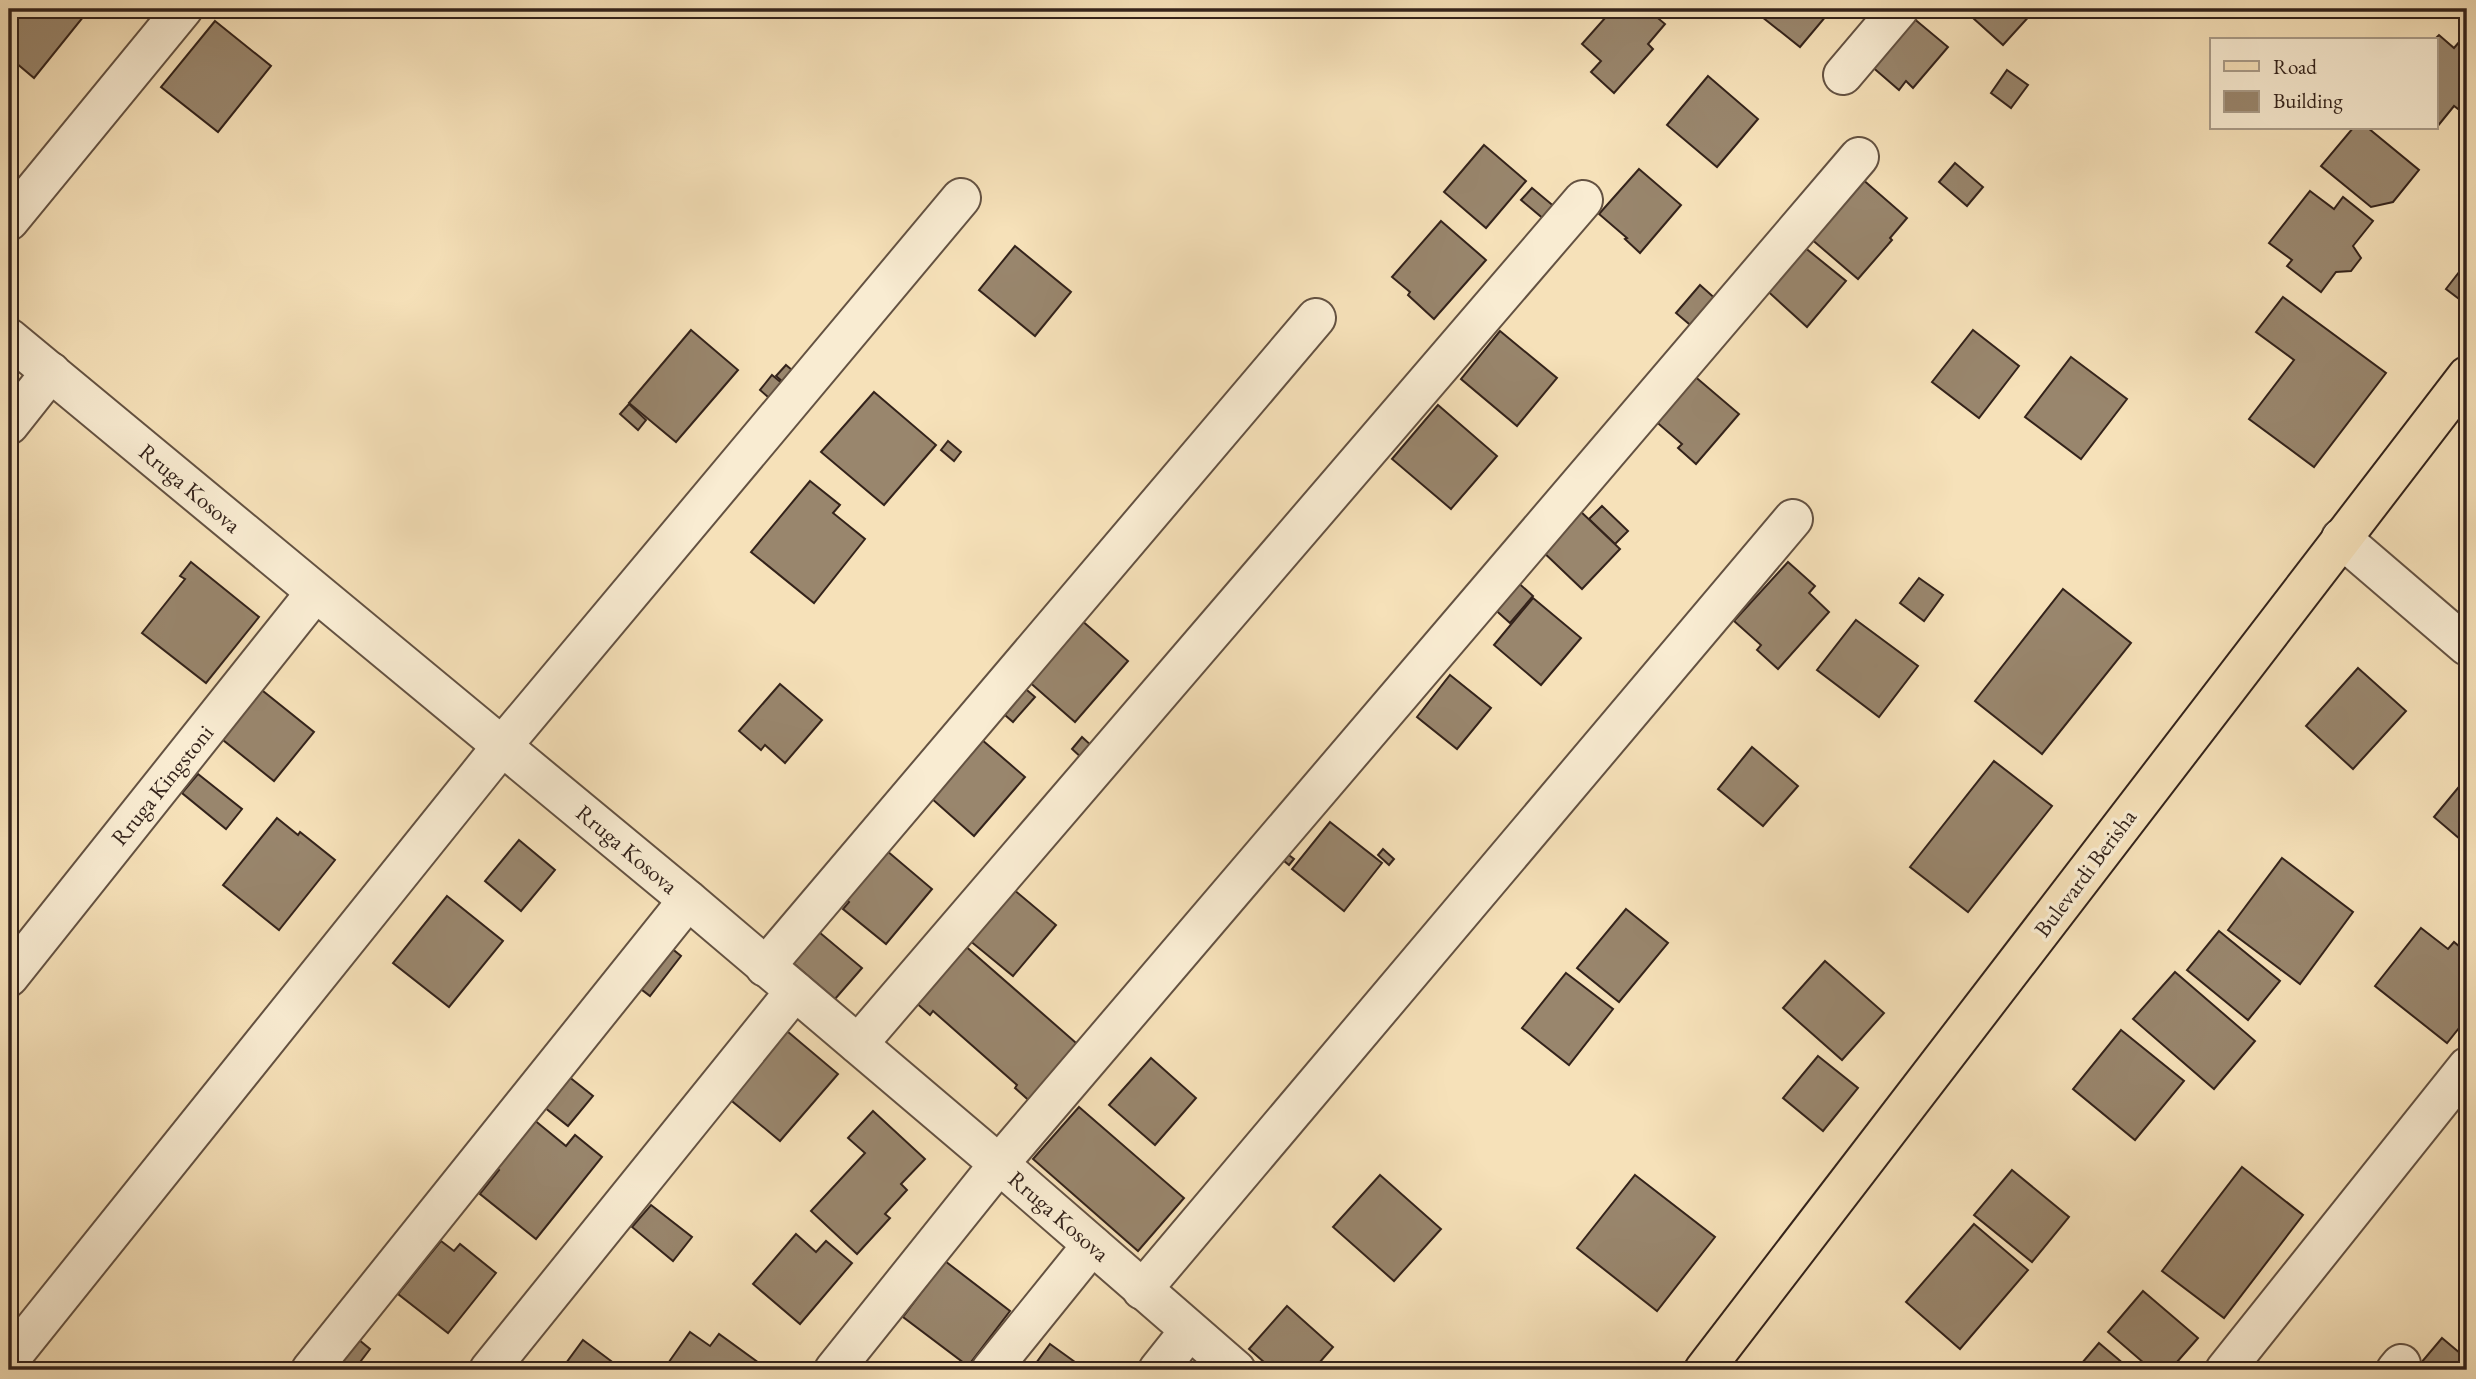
<svg xmlns="http://www.w3.org/2000/svg" width="2476" height="1379" font-family="'EB Garamond',serif">
<style>
.building{fill:#99866d;stroke:#34231b;stroke-width:2}
.lines{fill:none;stroke-linecap:round;stroke-linejoin:round}
.minor-casing{stroke:#645242;stroke-width:42}
.major-casing{stroke:#34231b;stroke-width:42}
.minor{stroke:#f9ecd2;stroke-width:38}
.major{stroke:#f6e1b9;stroke-width:38}
.labels{text-anchor:middle;stroke-width:7;stroke-linejoin:round;paint-order:stroke}
.street-label{font-size:23px;fill:#34231b;stroke:#f9ecd2}
</style>
<rect width="100%" height="100%" fill="#f6e1b9"/>
<filter id="stains"><feTurbulence type="fractalNoise" baseFrequency=".00286" numOctaves="4"/><feColorMatrix values="0 0 0 0 .2 0 0 0 0 .09 0 0 0 0 .02 0 0 0 .5 -.17"/></filter>
<radialGradient id="worn" r=".72"><stop offset=".6" stop-color="#630" stop-opacity="0"/><stop offset="1" stop-color="#630" stop-opacity=".3"/></radialGradient>
<g class="building">
<path d="M 9,9 L 85,9 L 88,11 L 34,78 L 9,57 Z"/>
<path d="M 1613,9 L 1647,9 L 1665,24 L 1648,44 L 1653,49 L 1614,93 L 1591,72 L 1601,61 L 1582,44 Z"/>
<path d="M 1752,9 L 1832,9 L 1800,47 Z"/>
<path d="M 1963,9 L 2027,9 L 2032,13 L 2003,45 Z"/>
<path d="M 1912,17 L 1948,47 L 1913,88 L 1906,81 L 1899,90 L 1870,65 Z"/>
<path d="M 215,21 L 271,66 L 218,132 L 161,87 Z"/>
<path d="M 2466,34 L 2467,114 L 2466,115 L 2454,106 L 2437,127 L 2434,40 L 2439,35 L 2454,48 Z"/>
<path d="M 2007,70 L 2028,85 L 2011,108 L 1991,93 Z"/>
<path d="M 1708,76 L 1758,119 L 1717,167 L 1667,125 Z"/>
<path d="M 2353,128 L 2368,128 L 2419,170 L 2393,202 L 2371,207 L 2321,166 Z"/>
<path d="M 1484,145 L 1526,181 L 1486,228 L 1444,192 Z"/>
<path d="M 1955,163 L 1983,187 L 1967,206 L 1939,182 Z"/>
<path d="M 1639,169 L 1681,205 L 1640,253 L 1625,239 L 1627,238 L 1599,214 Z"/>
<path d="M 1861,178 L 1907,218 L 1890,238 L 1892,240 L 1858,279 L 1810,238 Z"/>
<path d="M 1532,188 L 1556,208 L 1545,220 L 1521,200 Z"/>
<path d="M 2310,191 L 2334,209 L 2343,197 L 2373,221 L 2353,246 L 2361,258 L 2351,271 L 2336,272 L 2321,292 L 2287,266 L 2292,260 L 2269,243 Z"/>
<path d="M 1441,221 L 1486,260 L 1434,319 L 1408,295 L 1410,292 L 1392,277 Z"/>
<path d="M 1798,242 L 1846,281 L 1807,327 L 1762,286 Z"/>
<path d="M 1015,246 L 1071,292 L 1035,336 L 979,290 Z"/>
<path d="M 2463,267 L 2467,271 L 2467,305 L 2446,289 Z"/>
<path d="M 1700,285 L 1718,301 L 1695,329 L 1676,313 Z"/>
<path d="M 2283,297 L 2386,373 L 2314,467 L 2249,419 L 2294,360 L 2256,332 Z"/>
<path d="M 691,330 L 738,370 L 676,442 L 629,403 Z"/>
<path d="M 1973,330 L 2019,366 L 1979,418 L 1932,382 Z"/>
<path d="M 1500,331 L 1557,378 L 1517,426 L 1461,379 Z"/>
<path d="M 2071,357 L 2127,399 L 2081,459 L 2025,417 Z"/>
<path d="M 786,365 L 799,376 L 789,387 L 776,376 Z"/>
<path d="M 1692,374 L 1739,414 L 1696,464 L 1678,448 L 1682,444 L 1653,419 Z"/>
<path d="M 772,375 L 789,389 L 776,404 L 760,390 Z"/>
<path d="M 874,392 L 936,445 L 884,505 L 821,452 Z"/>
<path d="M 629,404 L 646,420 L 638,430 L 620,414 Z"/>
<path d="M 1438,405 L 1497,456 L 1451,509 L 1392,459 Z"/>
<path d="M 948,441 L 961,452 L 954,461 L 941,450 Z"/>
<path d="M 810,481 L 840,505 L 833,513 L 865,539 L 814,603 L 751,552 Z"/>
<path d="M 1602,506 L 1628,531 L 1615,544 L 1589,519 Z"/>
<path d="M 1577,508 L 1620,549 L 1582,589 L 1539,548 Z"/>
<path d="M 191,562 L 259,617 L 206,683 L 142,633 L 185,579 L 180,576 Z"/>
<path d="M 1788,562 L 1815,586 L 1809,593 L 1829,612 L 1778,669 L 1757,650 L 1761,645 L 1734,621 Z"/>
<path d="M 1919,578 L 1943,595 L 1924,621 L 1900,603 Z"/>
<path d="M 1514,579 L 1533,596 L 1510,623 L 1491,606 Z"/>
<path d="M 2063,589 L 2131,643 L 2042,754 L 1975,701 Z"/>
<path d="M 1533,598 L 1581,638 L 1541,685 L 1494,645 Z"/>
<path d="M 1080,619 L 1128,661 L 1075,722 L 1027,680 Z"/>
<path d="M 1856,620 L 1918,666 L 1879,717 L 1817,670 Z"/>
<path d="M 2358,668 L 2406,711 L 2353,769 L 2306,726 Z"/>
<path d="M 1450,675 L 1491,708 L 1457,749 L 1417,717 Z"/>
<path d="M 780,684 L 822,720 L 785,763 L 765,745 L 761,750 L 739,731 Z"/>
<path d="M 1020,684 L 1035,697 L 1013,722 L 998,709 Z"/>
<path d="M 258,687 L 314,732 L 274,781 L 218,736 Z"/>
<path d="M 1082,737 L 1094,748 L 1084,760 L 1072,749 Z"/>
<path d="M 981,739 L 1025,777 L 974,836 L 931,798 Z"/>
<path d="M 1752,747 L 1798,786 L 1763,826 L 1718,789 Z"/>
<path d="M 1994,761 L 2052,806 L 1968,912 L 1910,867 Z"/>
<path d="M 198,774 L 242,809 L 226,829 L 182,793 Z"/>
<path d="M 2467,777 L 2467,845 L 2434,817 Z"/>
<path d="M 277,818 L 298,835 L 300,832 L 335,860 L 279,930 L 223,885 Z"/>
<path d="M 1330,822 L 1382,863 L 1344,911 L 1292,869 Z"/>
<path d="M 519,840 L 555,870 L 521,911 L 485,881 Z"/>
<path d="M 880,845 L 932,889 L 886,944 L 843,909 L 849,902 L 840,894 Z"/>
<path d="M 1383,849 L 1394,859 L 1389,865 L 1378,855 Z"/>
<path d="M 1282,850 L 1294,859 L 1289,865 L 1278,856 Z"/>
<path d="M 2282,858 L 2353,912 L 2300,984 L 2228,930 Z"/>
<path d="M 1013,889 L 1056,925 L 1013,976 L 969,940 Z"/>
<path d="M 447,896 L 503,941 L 449,1007 L 393,963 Z"/>
<path d="M 1626,909 L 1668,943 L 1619,1002 L 1577,968 Z"/>
<path d="M 813,927 L 862,968 L 835,999 L 786,957 Z"/>
<path d="M 2421,928 L 2448,949 L 2454,942 L 2467,953 L 2467,1018 L 2447,1043 L 2375,986 Z"/>
<path d="M 2219,931 L 2280,981 L 2248,1020 L 2187,970 Z"/>
<path d="M 955,937 L 1083,1049 L 1034,1105 L 1015,1088 L 1017,1085 L 933,1011 L 930,1015 L 906,994 Z"/>
<path d="M 665,943 L 681,956 L 650,996 L 633,983 Z"/>
<path d="M 1825,961 L 1884,1013 L 1842,1060 L 1783,1008 Z"/>
<path d="M 2175,972 L 2255,1041 L 2214,1089 L 2133,1019 Z"/>
<path d="M 1566,973 L 1613,1009 L 1569,1065 L 1522,1028 Z"/>
<path d="M 781,1026 L 838,1074 L 780,1141 L 727,1097 Z"/>
<path d="M 2121,1030 L 2184,1081 L 2135,1140 L 2073,1089 Z"/>
<path d="M 1818,1056 L 1858,1088 L 1823,1131 L 1783,1098 Z"/>
<path d="M 1151,1058 L 1196,1098 L 1155,1145 L 1109,1105 Z"/>
<path d="M 563,1072 L 593,1096 L 568,1126 L 539,1103 Z"/>
<path d="M 1079,1107 L 1184,1198 L 1138,1251 L 1033,1159 Z"/>
<path d="M 873,1111 L 925,1159 L 901,1184 L 907,1190 L 885,1214 L 890,1218 L 857,1254 L 811,1211 L 865,1153 L 848,1138 Z"/>
<path d="M 533,1119 L 566,1146 L 575,1135 L 602,1157 L 536,1239 L 480,1194 L 499,1170 L 495,1166 Z"/>
<path d="M 2242,1167 L 2303,1215 L 2224,1318 L 2162,1271 Z"/>
<path d="M 2012,1170 L 2069,1217 L 2032,1262 L 1974,1215 Z"/>
<path d="M 1380,1175 L 1441,1229 L 1394,1281 L 1333,1227 Z"/>
<path d="M 1635,1175 L 1715,1237 L 1657,1311 L 1577,1248 Z"/>
<path d="M 651,1205 L 692,1237 L 673,1261 L 632,1227 Z"/>
<path d="M 1974,1224 L 2028,1270 L 1960,1349 L 1906,1302 Z"/>
<path d="M 796,1234 L 816,1252 L 826,1241 L 852,1263 L 800,1324 L 753,1284 Z"/>
<path d="M 441,1241 L 454,1251 L 460,1244 L 496,1273 L 448,1333 L 398,1294 Z"/>
<path d="M 945,1261 L 1010,1311 L 968,1366 L 903,1317 Z"/>
<path d="M 2143,1291 L 2198,1338 L 2170,1370 L 2152,1370 L 2108,1332 Z"/>
<path d="M 1287,1306 L 1333,1347 L 1313,1370 L 1273,1370 L 1249,1349 Z"/>
<path d="M 690,1332 L 710,1346 L 719,1334 L 759,1363 L 754,1370 L 666,1370 L 664,1369 Z"/>
<path d="M 353,1335 L 370,1349 L 354,1370 L 336,1355 Z"/>
<path d="M 2442,1338 L 2467,1359 L 2467,1370 L 2415,1370 Z"/>
<path d="M 583,1340 L 623,1370 L 561,1370 Z"/>
<path d="M 2099,1343 L 2131,1370 L 2076,1370 Z"/>
<path d="M 1050,1344 L 1086,1370 L 1031,1370 Z"/>
</g>
<g class="lines">
<defs>
<g id="minor">
<path d="M 1843,75 L 1899,9"/>
<path d="M 9,221 L 183,9"/>
<path d="M 9,338 L 688,900 L 999,1164 L 1236,1370"/>
<path d="M 9,425 L 51,372"/>
<path d="M 2341,538 L 2467,646"/>
<path d="M 765,967 L 1316,318"/>
<path d="M 9,977 L 315,593"/>
<path d="M 858,1044 L 1583,200"/>
<path d="M 1142,1290 L 1793,519"/>
<path d="M 9,1360 L 502,746 L 961,198"/>
<path d="M 311,1370 L 688,900"/>
<path d="M 489,1370 L 795,991"/>
<path d="M 834,1370 L 999,1164 L 1859,157"/>
<path d="M 991,1370 L 1092,1245"/>
<path d="M 1158,1370 L 1189,1331"/>
<path d="M 2225,1370 L 2467,1067"/>
<path d="M 2396,1370 L 2401,1364"/>
</g>
<path id="major" d="M 1704,1370 L 2467,376"/>
</defs>
<use href="#minor" class="minor-casing"/>
<use href="#major" class="major-casing"/>
<use href="#minor" class="minor"/>
<use href="#major" class="major"/>
</g>
<g class="labels">
<g class="street-label">
<text transform="translate(190 488) rotate(40)" y="8">Rruga Kosova</text>
<text transform="translate(162 785) rotate(-51)" y="8">Rruga Kingstoni</text>
<text transform="translate(627 849) rotate(40)" y="8">Rruga Kosova</text>
<text transform="translate(2085 873) rotate(-53)" y="8">Bulevardi Berisha</text>
<text transform="translate(1059 1216) rotate(41)" y="8">Rruga Kosova</text>
</g>
</g>
<rect width="2476" height="1379" fill="none" stroke="#f6e1b9" stroke-width="35"/>
<rect x="10" y="10" width="2455" height="1358" fill="none" stroke="#34231b" stroke-width="3.5"/>
<rect x="18" y="18" width="2441" height="1344" fill="none" stroke="#34231b" stroke-width="2"/>
<rect x="2210" y="38" width="228" height="91" fill="#f9ecd2" stroke="#aa9c89" stroke-width="2"/>
<rect x="2224" y="61" width="35" height="10" fill="#f6e1b9" stroke="#aa9c89" stroke-width="2"/>
<text x="2273" y="74" font-size="21" fill="#34231b">Road</text>
<rect x="2224" y="91" width="35" height="21" fill="#99866d" stroke="#aa9c89" stroke-width="2"/>
<text x="2273" y="108" font-size="21" fill="#34231b">Building</text>
<rect width="100%" height="100%" filter="url(#stains)"/>
<rect width="100%" height="100%" fill="url(#worn)"/>
</svg>
